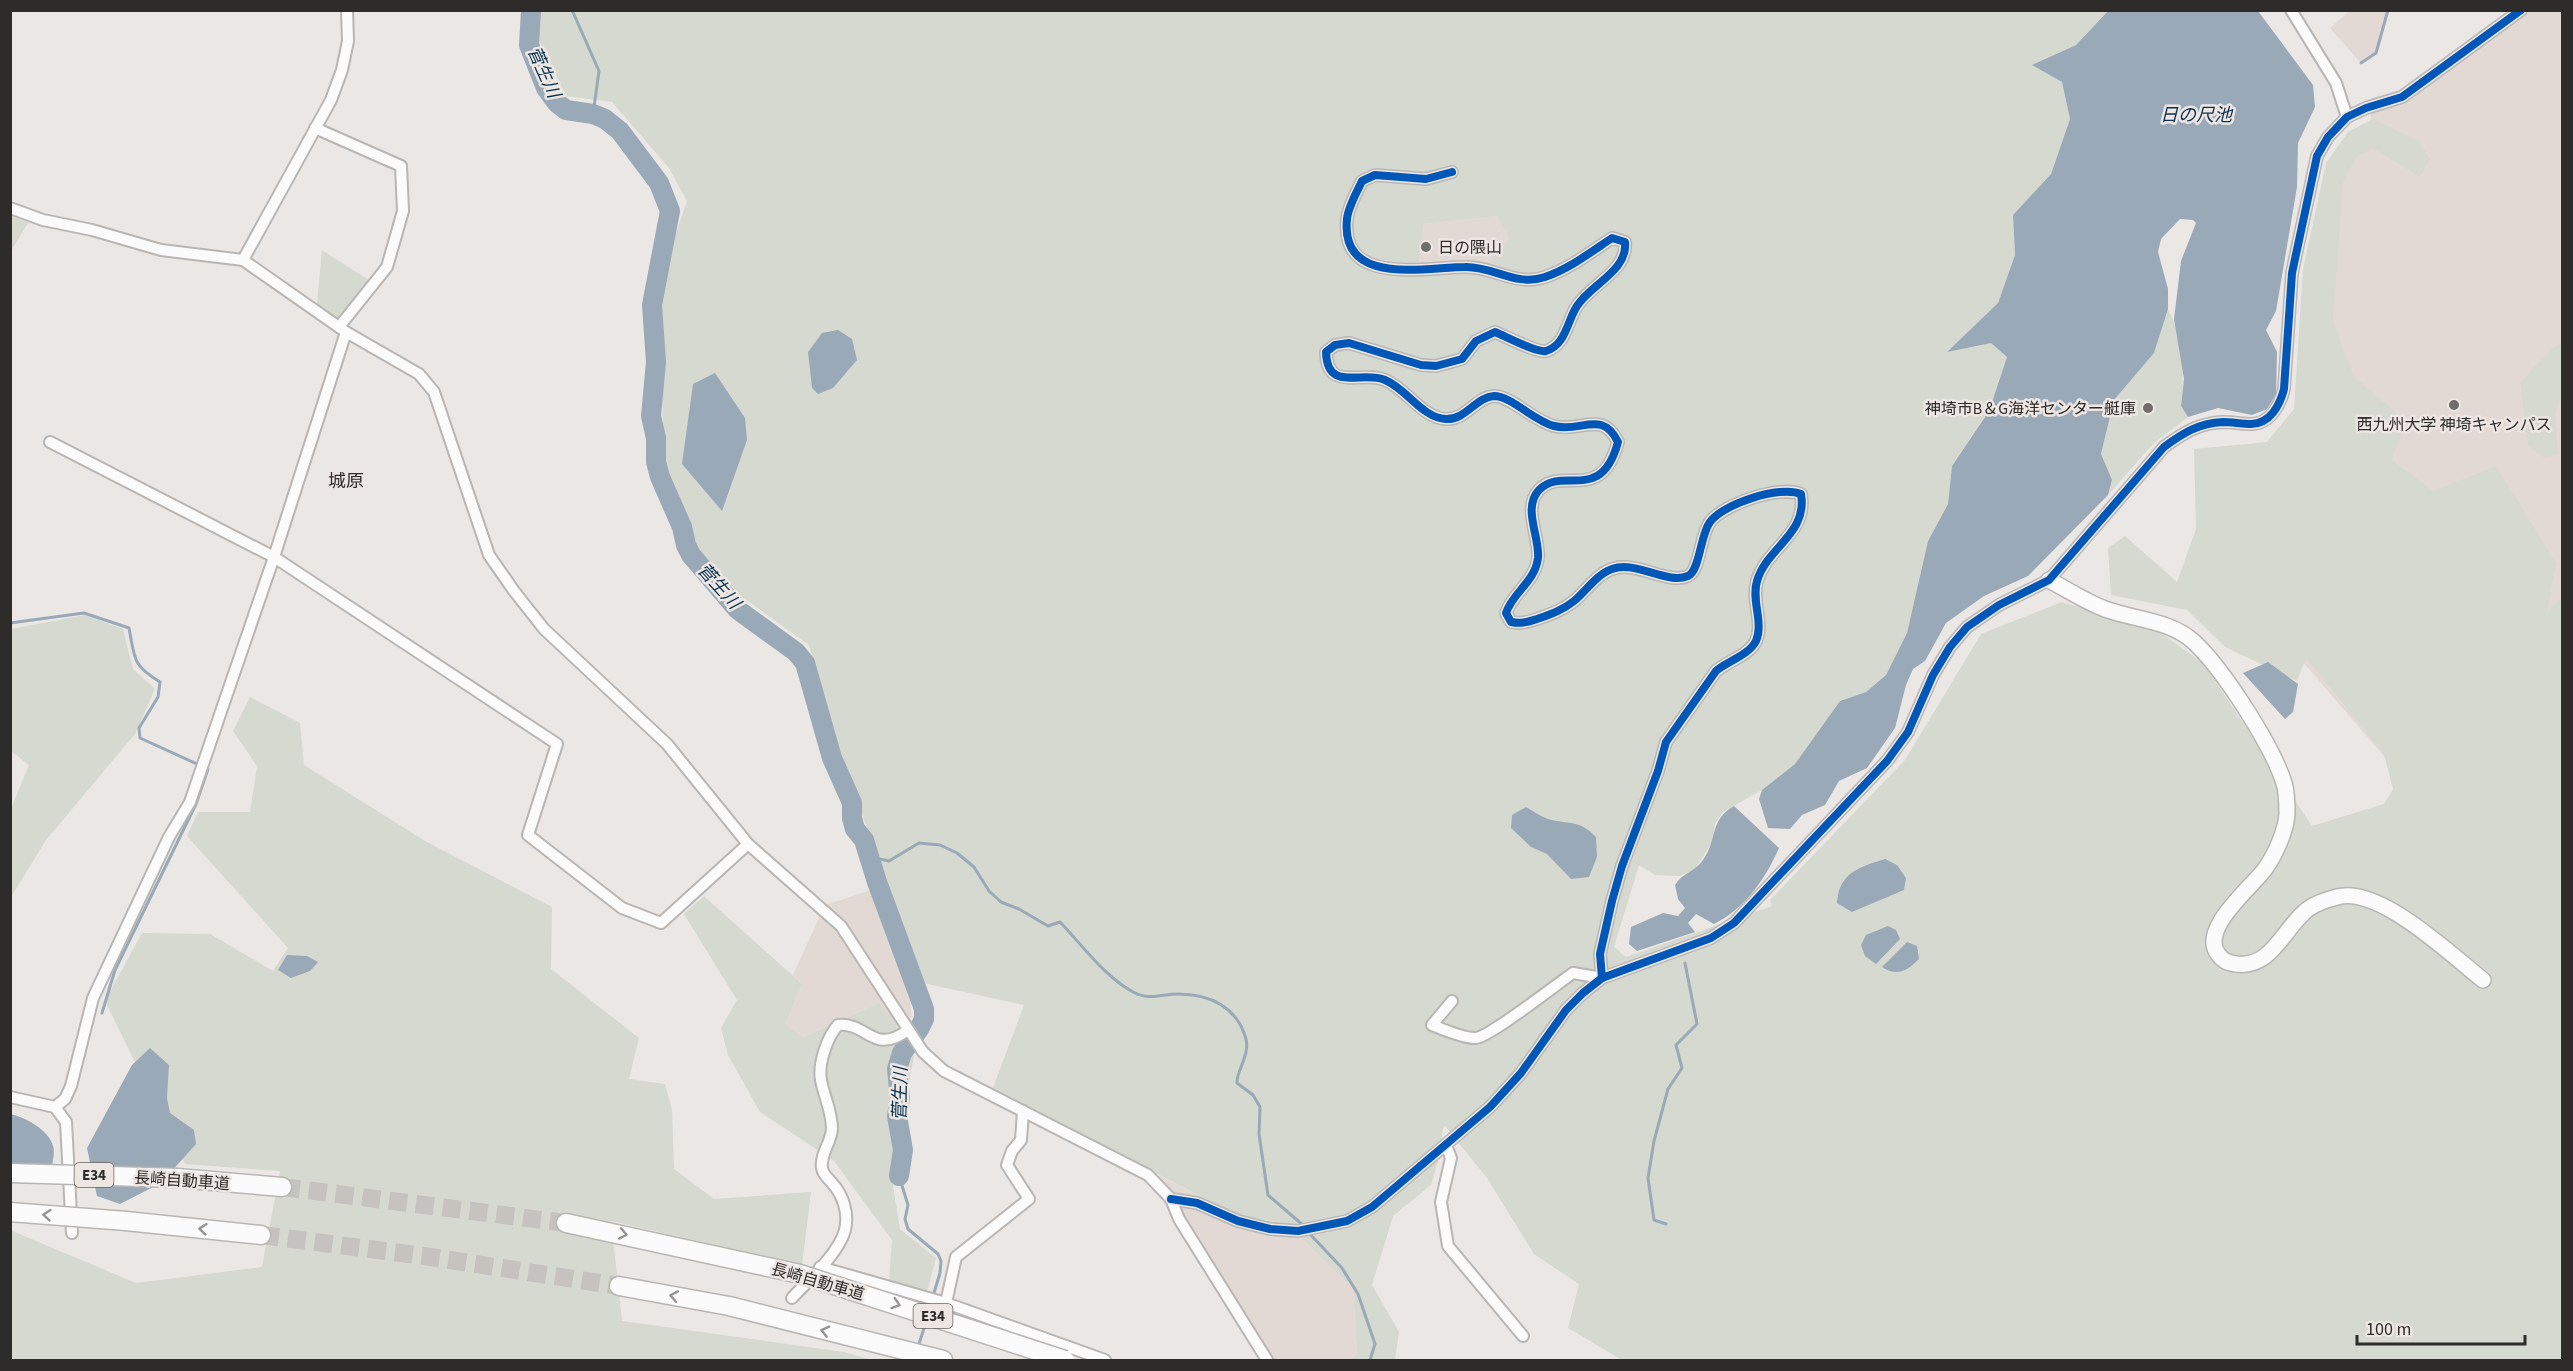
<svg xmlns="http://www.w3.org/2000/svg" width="2573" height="1371" font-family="'Source Sans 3','Noto Sans JP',sans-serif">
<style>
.built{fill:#e2d9d4}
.green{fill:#d6d9cf;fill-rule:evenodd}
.water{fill:#9aa9b7}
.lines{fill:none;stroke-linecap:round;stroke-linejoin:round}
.stream{stroke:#9aa9b7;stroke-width:3}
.river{stroke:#9aa9b7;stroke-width:20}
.highway-tunnel{stroke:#c5c2c0;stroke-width:18;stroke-dasharray:18 9;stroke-linecap:butt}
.street-casing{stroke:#b8b6b4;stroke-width:14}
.secondary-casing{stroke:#b8b6b4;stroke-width:18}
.highway-casing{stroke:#b8b6b4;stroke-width:21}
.street{stroke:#fcfbfb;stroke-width:10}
.secondary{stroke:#fcfbfb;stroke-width:15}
.highway{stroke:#fcfbfb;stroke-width:18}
.highway-bridge-casing{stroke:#b8b6b4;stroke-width:21;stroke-linecap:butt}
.highway-bridge{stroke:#fcfbfb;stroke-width:18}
.cycleway-casing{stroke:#ede6e3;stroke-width:11}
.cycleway{stroke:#0057b8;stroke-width:8}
.oneway{stroke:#959492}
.poi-dot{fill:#706d6b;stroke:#ede6e3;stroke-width:2}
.labels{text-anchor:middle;stroke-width:5;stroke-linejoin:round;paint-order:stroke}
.shield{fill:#ede6e3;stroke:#676462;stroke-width:1.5}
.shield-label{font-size:15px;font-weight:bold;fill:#2e2c2a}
.poi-label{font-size:16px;fill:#2e2c2a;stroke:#ede6e3;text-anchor:start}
.street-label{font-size:16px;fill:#2e2c2a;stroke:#ede6e3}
.water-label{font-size:18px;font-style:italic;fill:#063250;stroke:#ede6e3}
.neighbourhood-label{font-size:18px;fill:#2e2c2a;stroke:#ede6e3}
</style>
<rect width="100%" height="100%" fill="#ebe7e5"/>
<g class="built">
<path d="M 2351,10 L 2388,11 L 2376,53 L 2361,63 L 2330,28 Z"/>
<path d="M 2509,11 L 2562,11 L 2562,670 L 2441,822 L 2271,625 L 2315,329 L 2331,178 L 2370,127 L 2372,98 L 2399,90 Z"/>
<path d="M 1497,216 L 1509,238 L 1491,263 L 1419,263 L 1424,224 Z"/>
<path d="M 874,889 L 907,981 L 912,1017 L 896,1026 L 879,1003 L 804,1037 L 785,1025 L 802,984 L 793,975 L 825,905 Z"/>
<path d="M 1154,1173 L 1236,1215 L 1287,1224 L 1353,1289 L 1357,1353 L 1352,1360 L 1272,1360 Z"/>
</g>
<g class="green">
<path d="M 538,10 L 2108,11 L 2076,45 L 2033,65 L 2062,82 L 2070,119 L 2051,174 L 2013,215 L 2015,255 L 1998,303 L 1948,351 L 1991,343 L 2007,357 L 1989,410 L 1952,466 L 1948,504 L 1928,541 L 1907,633 L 1886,675 L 1866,692 L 1840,701 L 1795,764 L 1762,790 L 1723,812 L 1715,823 L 1713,841 L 1695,869 L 1680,876 L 1655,875 L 1639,865 L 1614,947 L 1626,957 L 1772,906 L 1770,900 L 1905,760 L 1981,634 L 2062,602 L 2158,631 L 2203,663 L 2312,826 L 2384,804 L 2393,789 L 2384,754 L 2306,658 L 2297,681 L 2225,647 L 2187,610 L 2111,595 L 2108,548 L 2125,536 L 2177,582 L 2196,529 L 2194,449 L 2267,442 L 2294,409 L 2303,269 L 2326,163 L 2348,132 L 2373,119 L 2419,141 L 2430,159 L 2420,177 L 2373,148 L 2356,157 L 2343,183 L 2333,321 L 2354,377 L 2406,421 L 2392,460 L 2433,491 L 2496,466 L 2556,563 L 2547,612 L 2562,597 L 2562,1360 L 1622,1360 L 1568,1328 L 1579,1284 L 1534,1254 L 1487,1178 L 1445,1126 L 1443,1128 L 1439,1157 L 1431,1185 L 1393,1216 L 1372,1285 L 1399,1332 L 1395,1360 L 1352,1360 L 1357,1353 L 1353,1289 L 1287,1224 L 1236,1215 L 993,1088 L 1024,1005 L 923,983 L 844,764 L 809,645 L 741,596 L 699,553 L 663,462 L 661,277 L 687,201 L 669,168 L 612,102 L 566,96 L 535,33 ZM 1497,216 L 1509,238 L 1490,263 L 1419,263 L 1424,224 Z"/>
<path d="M 11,216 L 28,223 L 11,251 L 10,216 Z"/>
<path d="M 322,250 L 370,281 L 338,320 L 317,304 Z"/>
<path d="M 2168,309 C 2183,337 2185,375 2181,406 L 2188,417 L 2153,444 L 2108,495 L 2112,480 L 2101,454 L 2114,400 L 2154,353 Z"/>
<path d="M 2562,343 L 2562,395 L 2555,413 L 2558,455 L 2543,457 L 2528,446 L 2520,383 L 2551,349 Z"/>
<path d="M 85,615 L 123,629 L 133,669 L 155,689 L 135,734 L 46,840 L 11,897 L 11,809 L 29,765 L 11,751 L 11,629 Z"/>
<path d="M 250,697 L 300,723 L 304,765 L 425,841 L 552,907 L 551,969 L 639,1038 L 629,1079 L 665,1084 L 672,1110 L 674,1169 L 714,1199 L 811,1192 L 802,1265 L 611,1221 L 622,1321 L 844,1352 L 873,1360 L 11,1360 L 10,1230 L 136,1283 L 262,1267 L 280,1171 L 185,1164 L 105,1001 L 142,933 L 210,934 L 273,971 L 288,948 L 187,836 L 198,812 L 250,812 L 257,766 L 233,731 Z"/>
<path d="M 704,896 L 802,984 L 785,1025 L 804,1037 L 879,1003 L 915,1051 L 891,1173 L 900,1229 L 936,1258 L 926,1295 L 889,1281 L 892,1240 L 834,1161 L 760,1112 L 728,1055 L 721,1028 L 737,1000 L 684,914 Z"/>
</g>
<g class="water">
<path d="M 2108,11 L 2258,11 L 2313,85 L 2315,107 L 2298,143 L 2297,187 L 2276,311 L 2266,330 L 2277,352 L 2276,394 L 2267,409 L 2252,415 L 2218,408 L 2188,417 L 2181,406 L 2184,379 L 2174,319 L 2181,261 L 2196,223 L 2193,220 L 2180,219 L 2161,239 L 2158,252 L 2168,289 L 2168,309 L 2154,353 L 2114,400 L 2101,454 L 2112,480 L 2108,495 L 2028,576 L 1984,596 L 1946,623 L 1925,661 L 1913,669 L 1906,685 L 1895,728 L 1867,768 L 1839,781 L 1825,805 L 1802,815 L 1790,829 L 1768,828 L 1759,799 L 1762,790 L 1795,764 L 1840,701 L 1866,692 L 1886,675 L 1907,633 L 1928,541 L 1948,504 L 1952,466 L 1989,411 L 2007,357 L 1991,343 L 1947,352 L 1998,303 L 2015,255 L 2013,215 L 2051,174 L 2070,119 L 2062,82 L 2032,65 L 2076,45 Z"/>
<path d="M 838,330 L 852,339 L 857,360 L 833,388 L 818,394 L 812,388 L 808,352 L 822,333 Z"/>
<path d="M 715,373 L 745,418 L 747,440 L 722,511 L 682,464 L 693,384 Z"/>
<path d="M 2268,662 L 2298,684 L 2293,712 L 2285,719 L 2243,673 Z"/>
<path d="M 1734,806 L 1779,848 C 1765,879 1746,908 1714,924 L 1696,914 L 1688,923 L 1695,932 L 1637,951 L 1629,944 L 1631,927 L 1663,913 L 1678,916 L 1685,908 L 1678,899 L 1675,885 C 1682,873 1695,872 1703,860 C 1718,839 1709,820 1734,806 Z"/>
<path d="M 1526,807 C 1533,811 1540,816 1548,819 C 1569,825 1579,819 1596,837 L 1597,857 L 1589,877 L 1571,879 L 1547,854 L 1531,847 L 1511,828 L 1512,815 Z"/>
<path d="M 1885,859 L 1897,865 L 1906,878 L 1904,890 L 1852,912 L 1837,903 C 1839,872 1860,867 1885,859 Z"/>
<path d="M 1888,926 L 1896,930 L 1900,939 L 1876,964 L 1865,956 L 1861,945 L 1866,935 Z"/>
<path d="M 1907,942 L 1917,946 L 1919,959 C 1907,971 1897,977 1882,967 Z"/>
<path d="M 287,955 L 307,956 L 318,962 L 310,971 L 291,978 L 278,970 Z"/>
<path d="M 150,1048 L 169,1065 L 167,1098 L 170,1113 L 194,1130 L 196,1144 L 161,1183 L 120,1204 L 97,1196 L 87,1148 L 132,1065 Z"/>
<path d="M 10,1114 C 25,1117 49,1130 53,1146 C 55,1151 53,1160 52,1166 L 11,1178 Z"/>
</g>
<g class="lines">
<g class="stream">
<path d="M 572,10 L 599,71 L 593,114"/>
<path d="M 2361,63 L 2376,53 L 2388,10"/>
<path d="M 10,623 L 84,613 L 129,628 C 135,659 132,665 160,682 L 158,697 L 139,728 L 140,738 L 208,769 L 196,804 L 115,970 L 102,1013"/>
<path d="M 870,857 L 889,861 L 919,843 L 940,845 L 957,853 L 974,867 L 989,891 L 1001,902 L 1019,909 L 1048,926 L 1060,922 C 1083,946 1104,976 1133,992 C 1149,1001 1162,994 1178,994 C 1210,994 1237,1007 1246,1039 C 1250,1055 1236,1072 1237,1083 L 1253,1095 L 1260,1107 L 1259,1134 L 1268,1195 L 1304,1226"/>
<path d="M 899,1176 L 908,1205 L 905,1219 L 908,1229 L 938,1254 L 941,1261 L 940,1273 L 933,1296"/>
<path d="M 1666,1224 L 1654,1220 L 1648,1178 L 1654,1141 L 1668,1089 L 1682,1068 L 1676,1045 L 1697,1024 L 1685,963"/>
<path d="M 1308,1232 L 1342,1268 L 1358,1294 L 1375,1344 L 1370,1360"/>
<path d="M 918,1347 L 926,1322"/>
</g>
<path class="river" d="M 531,10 L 529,45 L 546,88 L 557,103 L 566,110 L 593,114 L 605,119 L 620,131 L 659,183 L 670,211 L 652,305 L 656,362 L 651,416 L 656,438 L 656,462 L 660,477 L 682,527 L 686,545 L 691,555 L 738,610 L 796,652 L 805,663 L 832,758 L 852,803 L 852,818 L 855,829 L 864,840 L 877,882 L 924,1009 L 924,1019 L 919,1029 L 902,1053 L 897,1069 L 900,1098 L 897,1116 L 903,1150 L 899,1176"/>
<g class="highway-tunnel">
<path d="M 282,1187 L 566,1223"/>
<path d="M 261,1235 L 424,1256 L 619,1286"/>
</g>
<defs>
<g id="street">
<path d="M 2291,10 L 2336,83 L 2347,117"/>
<path d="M 315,128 L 401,166 L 403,211 L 387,267 L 339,327"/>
<path d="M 1452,172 L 1426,179 L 1375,175 L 1362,181 C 1357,192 1348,207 1347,219 C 1340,287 1425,267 1465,267 C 1493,266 1516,287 1545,277 C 1569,269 1591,252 1612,238 L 1625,242 C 1628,271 1591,284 1577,306 C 1567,321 1566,345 1546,351 C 1537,353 1507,337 1495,332 L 1476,341 L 1462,359 L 1436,366 L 1421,365 L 1349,343 L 1335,345 L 1326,352 C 1327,393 1362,370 1385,380 C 1407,389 1422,418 1446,419 C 1466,420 1476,397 1494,396 C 1511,396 1534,421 1554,426 C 1581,433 1602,409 1618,442 C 1601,505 1563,465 1539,490 C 1522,508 1540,537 1538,558 C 1535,582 1513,592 1506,613 L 1511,622 C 1521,624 1527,622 1537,619 C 1551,614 1563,610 1574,601 C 1586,591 1597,574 1612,569 C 1636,560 1667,585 1688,576 C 1700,571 1700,535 1710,522 C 1723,504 1780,485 1801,494 C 1808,534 1767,547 1757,581 C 1751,601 1764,622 1756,641 C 1749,655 1728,661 1716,671 L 1666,742 L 1658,771 L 1622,866 L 1612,901 L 1600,954 L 1602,978"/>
<path d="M 10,208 L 43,220 L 92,230 L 161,250 L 243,260 L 346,332 L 419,374 L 434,392 L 489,555 L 514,591 L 544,629 L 667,744 L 748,844 L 841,926 L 923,1052 L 944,1071 L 1148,1175 L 1171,1199 L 1179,1219 L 1267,1360"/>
<path d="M 243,260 L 331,100 L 342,70 L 348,41 L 347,10"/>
<path d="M 50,442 L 274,557 L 557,744 L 528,835 L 622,908 L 661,923 L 748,844"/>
<path d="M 1452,1001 L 1432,1025 C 1442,1029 1465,1039 1476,1038 C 1491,1036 1557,984 1573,973 L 1602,978"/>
<path d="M 10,1097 L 55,1107 L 66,1122 L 72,1233"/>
<path d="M 55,1107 L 65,1099 L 71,1086 L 93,998 L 169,837 L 190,802 L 274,557 L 346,332"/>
<path d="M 1023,1111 L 1021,1140 L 1012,1151 L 1007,1165 L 1029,1199 L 956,1257 L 946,1303 L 1105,1360"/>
<path d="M 1446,1145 L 1451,1158 L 1441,1202 L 1448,1246 L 1523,1336"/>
<path d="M 1171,1199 L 1197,1203 L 1238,1221 L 1270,1229 L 1298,1231 L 1347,1221 L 1372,1207 L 1490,1107 L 1521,1073 L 1566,1010 L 1583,993 L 1602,978 L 1711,938 L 1734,923 L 1887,761 L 1908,732 L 1933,675 L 1950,647 L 1967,627 L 1999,605 L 2049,580 L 2164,447 C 2183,433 2199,423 2223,422 C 2232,422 2242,424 2251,424 C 2270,424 2280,405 2284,389 L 2292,273 L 2317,156 L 2328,137 L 2347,117 L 2366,108 L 2402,97 L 2521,10"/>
<path d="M 820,1267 L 946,1303"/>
<path d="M 792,1298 C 809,1280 839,1253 845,1230 C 849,1213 843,1195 832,1183 C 828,1178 823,1175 822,1168 C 820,1154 831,1143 832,1129 C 832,1111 824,1097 821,1080 C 818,1064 827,1037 838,1025 C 868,1022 873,1056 908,1030"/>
</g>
<path id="secondary" d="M 2049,580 C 2068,590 2086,602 2105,609 C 2135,620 2170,620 2194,642 C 2223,669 2272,745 2284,783 C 2287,792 2287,805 2287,814 C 2286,831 2275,855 2265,869 C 2252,887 2199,929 2218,954 C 2223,961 2228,963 2236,964 C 2272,969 2284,927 2308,909 C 2315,904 2329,899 2337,897 C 2379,885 2451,955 2483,980"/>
<g id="highway">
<path d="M 177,1178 L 282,1187"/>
<path d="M 126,1221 L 261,1235"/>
<path d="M 566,1223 L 800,1274"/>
<path d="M 619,1286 L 729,1306 L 943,1360"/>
</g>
</defs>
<use href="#street" class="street-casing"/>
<use href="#secondary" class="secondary-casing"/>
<use href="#highway" class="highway-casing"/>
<use href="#street" class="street"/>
<use href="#secondary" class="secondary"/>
<use href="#highway" class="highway"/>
<defs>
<g id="highway-bridge">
<path d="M 10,1173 L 177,1178"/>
<path d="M 10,1212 L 126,1221"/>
<path d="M 800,1274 L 1065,1360"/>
</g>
</defs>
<use href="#highway-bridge" class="highway-bridge-casing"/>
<use href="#highway-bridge" class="highway-bridge"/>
<defs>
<g id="cycleway">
<path d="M 1452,172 L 1426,179 L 1375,175 L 1362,181 C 1357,192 1348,207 1347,219 C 1340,287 1425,267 1465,267 C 1493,266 1516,287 1545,277 C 1569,269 1591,252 1612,238 L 1625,242 C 1628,271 1591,284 1577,306 C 1567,321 1566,345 1546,351 C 1537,353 1507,337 1495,332 L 1476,341 L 1462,359 L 1436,366 L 1421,365 L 1349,343 L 1335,345 L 1326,352 C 1327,393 1362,370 1385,380 C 1407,389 1422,418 1446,419 C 1466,420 1476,397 1494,396 C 1511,396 1534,421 1554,426 C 1581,433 1602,409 1618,442 C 1601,505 1563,465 1539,490 C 1522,508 1540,537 1538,558 C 1535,582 1513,592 1506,613 L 1511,622 C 1521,624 1527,622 1537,619 C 1551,614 1563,610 1574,601 C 1586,591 1597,574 1612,569 C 1636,560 1667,585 1688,576 C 1700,571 1700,535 1710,522 C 1723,504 1780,485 1801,494 C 1808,534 1767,547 1757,581 C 1751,601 1764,622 1756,641 C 1749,655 1728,661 1716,671 L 1666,742 L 1658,771 L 1622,866 L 1612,901 L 1600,954 L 1602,978"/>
<path d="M 1171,1199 L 1197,1203 L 1238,1221 L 1270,1229 L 1298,1231 L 1347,1221 L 1372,1207 L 1490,1107 L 1521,1073 L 1566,1010 L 1583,993 L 1602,978 L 1711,938 L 1734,923 L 1887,761 L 1908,732 L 1933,675 L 1950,647 L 1967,627 L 1999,605 L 2049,580 L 2164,447 C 2183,433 2199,423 2223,422 C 2232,422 2242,424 2251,424 C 2270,424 2280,405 2284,389 L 2292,273 L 2317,156 L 2328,137 L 2347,117 L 2366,108 L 2402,97 L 2521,10"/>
</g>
</defs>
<use href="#cycleway" class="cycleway-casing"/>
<use href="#cycleway" class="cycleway"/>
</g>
<defs><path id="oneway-chevron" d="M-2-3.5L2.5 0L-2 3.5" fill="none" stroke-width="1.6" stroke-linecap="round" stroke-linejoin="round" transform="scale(1.5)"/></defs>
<g class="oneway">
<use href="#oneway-chevron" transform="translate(47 1215) rotate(-175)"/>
<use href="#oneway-chevron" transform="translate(203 1229) rotate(-174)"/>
<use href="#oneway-chevron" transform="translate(623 1234) rotate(11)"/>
<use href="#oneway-chevron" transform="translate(674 1296) rotate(-169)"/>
<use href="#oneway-chevron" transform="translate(896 1304) rotate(18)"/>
<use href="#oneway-chevron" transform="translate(825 1331) rotate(-166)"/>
</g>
<g class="poi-dot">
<circle cx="1426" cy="247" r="6"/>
<circle cx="2454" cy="405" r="6"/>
<circle cx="2148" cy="408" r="6"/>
</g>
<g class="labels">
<g class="shield">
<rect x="74.5" y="1163" width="39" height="24" rx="4.5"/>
<rect x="913.5" y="1304" width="39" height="24" rx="4.5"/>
</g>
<g class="shield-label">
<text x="94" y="1180">E34</text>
<text x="933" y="1321">E34</text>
</g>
<g class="poi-label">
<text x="1438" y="253">日の隈山</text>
<text x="2136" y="414" text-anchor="end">神埼市B＆G海洋センター艇庫</text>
<text x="2454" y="430" text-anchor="middle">西九州大学 神埼キャンパス</text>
</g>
<g class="street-label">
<text transform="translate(182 1180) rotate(4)" y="6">長崎自動車道</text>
<text transform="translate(818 1281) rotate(16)" y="6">長崎自動車道</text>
</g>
<g class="water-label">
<text transform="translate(544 72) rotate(66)" y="6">菅生川</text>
<text x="2196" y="121">日の尺池</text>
<text transform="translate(719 586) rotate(48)" y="6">菅生川</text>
<text transform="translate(900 1094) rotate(-89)" y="6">菅生川</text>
</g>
<g class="neighbourhood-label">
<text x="346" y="487">城原</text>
</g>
</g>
<rect width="2573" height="1371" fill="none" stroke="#2e2c2a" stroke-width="24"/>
<path d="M2357 1335v9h168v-9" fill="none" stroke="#2e2c2a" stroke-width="3"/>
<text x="2366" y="1335" font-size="18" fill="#2e2c2a" stroke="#ede6e3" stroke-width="4.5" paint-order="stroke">100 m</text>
</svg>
